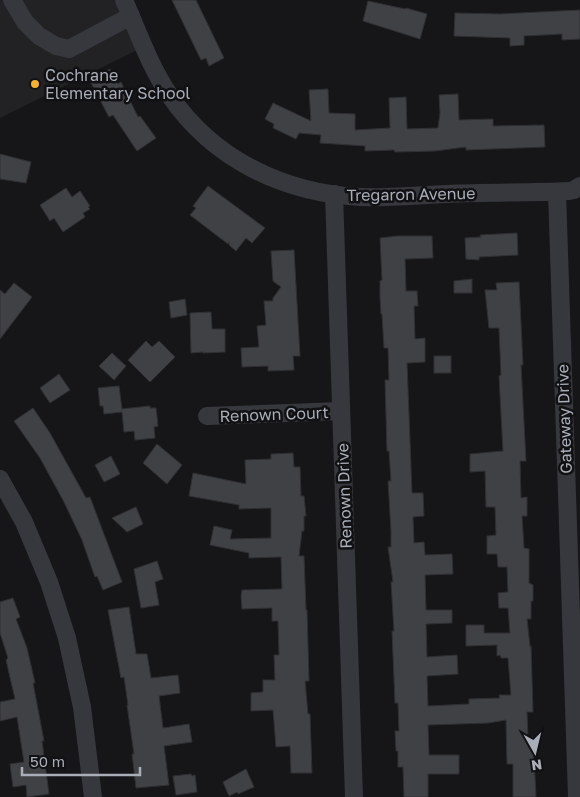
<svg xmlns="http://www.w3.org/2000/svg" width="580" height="797" font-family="'Golos Text',sans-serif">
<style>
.built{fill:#222225}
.building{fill:#404145;stroke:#303034}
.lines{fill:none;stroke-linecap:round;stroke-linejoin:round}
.minor{stroke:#37383d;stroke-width:18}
.poi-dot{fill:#f2b134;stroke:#111113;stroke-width:2}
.labels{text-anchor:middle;stroke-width:5;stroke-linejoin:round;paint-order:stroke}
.poi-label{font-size:16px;fill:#a8adb8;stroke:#111113;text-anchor:start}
.street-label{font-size:16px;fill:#a8adb8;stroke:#111113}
</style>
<rect width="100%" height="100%" fill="#161618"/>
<path class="built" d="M 0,0 L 117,0 L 139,49 L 0,118 Z"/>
<g class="building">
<path d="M 172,0 L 196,0 L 224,58 L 209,66 L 206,58 L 201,60 Z"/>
<path d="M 368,1 L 405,9 L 406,8 L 427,14 L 420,39 L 363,21 Z"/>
<path d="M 580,10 L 580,39 L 562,40 L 562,34 L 524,36 L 524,45 L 510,46 L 510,38 L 454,36 L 455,13 L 500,14 Z"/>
<path d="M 110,69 L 118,84 L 121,82 L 138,117 L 140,116 L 156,138 L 137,151 L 113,115 L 109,117 L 89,79 Z"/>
<path d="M 328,89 L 329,113 L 355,114 L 355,130 L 390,128 L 389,98 L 406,97 L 407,129 L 438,128 L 440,113 L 439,95 L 458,94 L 459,120 L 493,119 L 493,126 L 544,125 L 545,147 L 466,150 L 466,147 L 435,151 L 395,152 L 394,150 L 365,151 L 365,146 L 320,143 L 321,135 L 299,133 L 296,139 L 273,128 L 274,124 L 265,119 L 273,103 L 311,121 L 309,90 Z"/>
<path d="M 0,154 L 31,162 L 26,183 L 0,179 Z"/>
<path d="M 208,186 L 265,228 L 252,243 L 246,238 L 236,251 L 229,245 L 229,242 L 228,244 L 190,215 L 196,208 L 193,206 Z"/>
<path d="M 66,188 L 72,197 L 80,191 L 90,206 L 88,207 L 90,209 L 83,213 L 85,217 L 63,232 L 54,218 L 50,221 L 40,205 Z"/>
<path d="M 517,233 L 518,255 L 479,257 L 479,260 L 466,259 L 465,238 L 481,237 L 480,235 Z"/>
<path d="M 397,236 L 432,236 L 433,258 L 405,259 L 406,291 L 417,291 L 418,306 L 414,306 L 415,339 L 425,338 L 425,362 L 407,363 L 412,493 L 423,493 L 424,516 L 413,517 L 414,543 L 424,542 L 425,555 L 452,554 L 453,574 L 425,575 L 426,610 L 452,610 L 452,623 L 426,624 L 427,657 L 457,655 L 458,674 L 427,676 L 428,706 L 469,704 L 469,699 L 500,698 L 499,695 L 511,695 L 508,658 L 501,658 L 500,655 L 497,656 L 497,645 L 466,646 L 466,625 L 484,625 L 484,633 L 510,633 L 508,608 L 499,608 L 498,593 L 508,592 L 507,567 L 498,567 L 497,554 L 487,554 L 487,536 L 496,535 L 495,507 L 486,507 L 485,471 L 470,472 L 470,454 L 503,451 L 499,376 L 501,375 L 499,328 L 489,328 L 485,290 L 497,290 L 496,283 L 519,282 L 523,365 L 521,365 L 526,461 L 520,461 L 521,498 L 527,497 L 527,516 L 522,516 L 524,548 L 529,549 L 529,583 L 533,585 L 533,601 L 531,601 L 531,619 L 527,619 L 530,646 L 531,646 L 533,712 L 527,712 L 528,738 L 533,737 L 536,797 L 513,797 L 513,764 L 507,764 L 506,720 L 488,723 L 428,725 L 429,755 L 459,755 L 459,774 L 428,774 L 428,797 L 404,797 L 403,767 L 398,767 L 398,751 L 396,751 L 395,731 L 399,731 L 398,703 L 395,703 L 392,631 L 394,631 L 391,582 L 393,582 L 388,547 L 391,547 L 391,531 L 388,481 L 391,481 L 389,451 L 387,451 L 385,380 L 389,380 L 388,348 L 384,348 L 382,314 L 381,314 L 380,298 L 380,281 L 382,280 L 380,238 Z"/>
<path d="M 294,250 L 300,356 L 293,356 L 294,370 L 268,371 L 268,366 L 242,367 L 241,348 L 259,347 L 257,326 L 266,325 L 264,301 L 273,301 L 273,298 L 281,287 L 273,281 L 271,251 Z"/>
<path d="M 472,279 L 472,293 L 454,293 L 454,281 Z"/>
<path d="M 14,283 L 32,297 L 0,339 L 0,290 L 5,294 Z"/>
<path d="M 185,299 L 187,315 L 171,318 L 169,302 Z"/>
<path d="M 211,312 L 212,329 L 225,329 L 225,352 L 203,353 L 203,352 L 191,353 L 190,313 Z"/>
<path d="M 146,341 L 152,347 L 159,341 L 175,357 L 150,382 L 128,360 Z"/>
<path d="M 112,353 L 126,366 L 114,380 L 99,366 Z"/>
<rect x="434" y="356" width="17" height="17"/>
<path d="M 59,374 L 70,390 L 50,403 L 40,388 Z"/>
<path d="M 119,386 L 122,409 L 150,406 L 150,408 L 156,408 L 158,426 L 154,427 L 155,438 L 135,440 L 134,431 L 124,432 L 122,412 L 104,414 L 103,406 L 100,406 L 98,388 Z"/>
<path d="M 33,408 L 50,433 L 86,498 L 90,497 L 122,582 L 103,590 L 97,576 L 95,577 L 82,540 L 64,502 L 40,458 L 14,421 Z"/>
<path d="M 157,444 L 182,465 L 167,484 L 143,463 Z"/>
<path d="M 293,453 L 294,467 L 300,467 L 301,496 L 304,496 L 306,516 L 304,516 L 304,531 L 302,531 L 299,556 L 304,556 L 306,610 L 307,610 L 309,681 L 305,681 L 308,714 L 310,714 L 312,773 L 291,773 L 290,746 L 276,747 L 273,710 L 251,711 L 251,693 L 263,692 L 263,680 L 275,680 L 274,655 L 279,655 L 278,621 L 272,621 L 272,608 L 242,609 L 241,596 L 242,590 L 282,589 L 281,557 L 249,558 L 249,553 L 210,545 L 214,526 L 232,530 L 230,539 L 271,538 L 271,508 L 239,509 L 239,505 L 189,496 L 193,473 L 246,484 L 245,460 L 271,459 L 271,454 Z"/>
<path d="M 111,456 L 120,474 L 104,482 L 95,465 Z"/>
<path d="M 136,507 L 143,524 L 127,532 L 112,518 Z"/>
<path d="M 157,561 L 163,579 L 155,582 L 159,605 L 141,608 L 134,569 Z"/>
<path d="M 13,598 L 20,617 L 16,619 L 27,648 L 35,683 L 33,683 L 44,741 L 42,741 L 49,794 L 27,797 L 26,785 L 13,787 L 10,764 L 24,762 L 17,717 L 0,721 L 0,702 L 15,699 L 6,660 L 8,658 L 0,633 L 0,602 Z"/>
<path d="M 129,607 L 136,654 L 147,654 L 151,678 L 178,675 L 180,693 L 159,696 L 163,728 L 189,724 L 192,742 L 164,746 L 169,785 L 136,788 L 132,754 L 134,754 L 127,705 L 128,705 L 124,677 L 121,678 L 108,610 Z"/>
<path d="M 246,769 L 254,787 L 238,794 L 237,792 L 229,796 L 223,782 Z"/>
<path d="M 191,774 L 192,776 L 195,775 L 197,792 L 176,795 L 173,776 Z"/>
</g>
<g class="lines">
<g class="minor">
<path d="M 12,0 L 25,22 L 39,36 L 56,46 L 69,49 L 131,16"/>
<path d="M 124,0 C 138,32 150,67 170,96 C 214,160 284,193 360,197 C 389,198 419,195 447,194 C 488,192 528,193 569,191 L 574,190 L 580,186"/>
<path d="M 557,192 L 577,797"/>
<path d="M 334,194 L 354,797"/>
<path d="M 207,416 L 341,411"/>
<path d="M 0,479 L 24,522 L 49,582 L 67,638 L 82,707 L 93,797"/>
</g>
</g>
<circle class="poi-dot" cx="35" cy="84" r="5"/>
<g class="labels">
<g class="poi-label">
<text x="45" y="81">Cochrane<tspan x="45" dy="18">Elementary School</tspan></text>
</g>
<g class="street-label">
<text transform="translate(411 194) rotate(-1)" y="6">Tregaron Avenue</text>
<text transform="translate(274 414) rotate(-2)" y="6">Renown Court</text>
<text transform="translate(564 419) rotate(-92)" y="6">Gateway Drive</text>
<text transform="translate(344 496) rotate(-92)" y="6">Renown Drive</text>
</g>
</g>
<g transform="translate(535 752) rotate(172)" stroke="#111113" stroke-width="4" paint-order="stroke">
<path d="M0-4L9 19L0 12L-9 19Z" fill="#a8adb8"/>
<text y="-8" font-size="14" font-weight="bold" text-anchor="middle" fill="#a8adb8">N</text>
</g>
<path d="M22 767v8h118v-8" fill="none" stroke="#a8adb8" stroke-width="2.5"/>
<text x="30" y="767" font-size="15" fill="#a8adb8" stroke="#111113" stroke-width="4" paint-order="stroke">50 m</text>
</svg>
